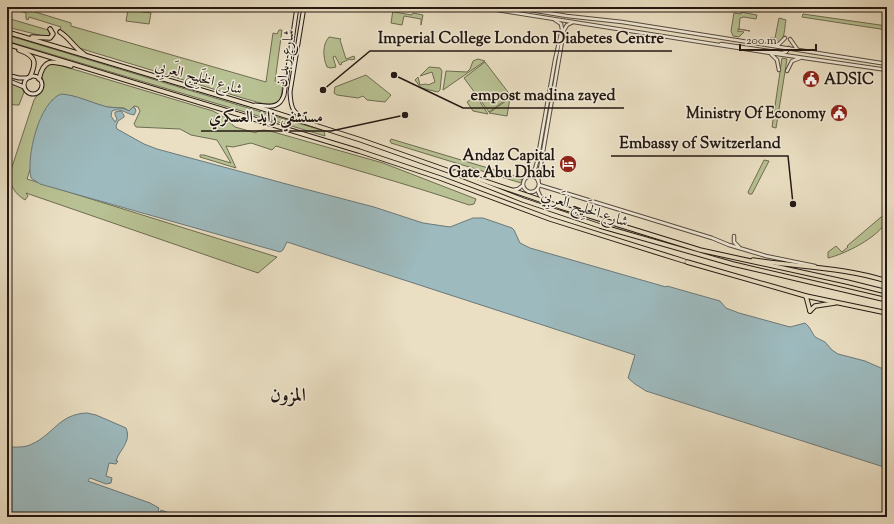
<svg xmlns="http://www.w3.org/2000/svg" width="894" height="524" font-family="'Sorts Mill Goudy',Amiri,serif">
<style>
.green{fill:#b8c193;stroke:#6e6c52}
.water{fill:#9dbabe;stroke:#6c7979}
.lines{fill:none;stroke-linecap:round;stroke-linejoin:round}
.tertiary-casing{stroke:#554a3e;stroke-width:4.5}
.secondary-casing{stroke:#231812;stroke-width:5}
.primary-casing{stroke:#231812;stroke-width:5.5}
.trunk-casing{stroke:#231812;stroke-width:5.5}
.tertiary{stroke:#f1ead8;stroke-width:2.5}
.secondary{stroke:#f1ead8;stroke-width:3}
.primary{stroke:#eadfc3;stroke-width:3.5}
.trunk{stroke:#eadfc3;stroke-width:3.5}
.labels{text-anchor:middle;stroke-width:3;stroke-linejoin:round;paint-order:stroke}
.street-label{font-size:15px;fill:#231812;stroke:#f1ead8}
.poi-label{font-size:15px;font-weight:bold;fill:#231812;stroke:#f1ead8;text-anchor:end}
.district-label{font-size:19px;font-weight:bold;fill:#231812;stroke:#f1ead8}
.leader{fill:none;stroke:#231812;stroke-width:1.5}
.callout-dot{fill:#231812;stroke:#f1ead8;stroke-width:1.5}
.callout-label{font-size:16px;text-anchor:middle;font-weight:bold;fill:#231812;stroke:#f1ead8;stroke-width:3;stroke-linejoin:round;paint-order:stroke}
</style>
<rect width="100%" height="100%" fill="#eadfc3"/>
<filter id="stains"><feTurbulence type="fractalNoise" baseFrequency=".005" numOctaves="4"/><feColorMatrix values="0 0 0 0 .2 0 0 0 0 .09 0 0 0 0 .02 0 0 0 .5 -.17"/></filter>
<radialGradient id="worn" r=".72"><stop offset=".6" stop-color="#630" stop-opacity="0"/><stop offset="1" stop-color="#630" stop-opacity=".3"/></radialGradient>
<g class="green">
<path d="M 7,7 L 19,7 L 71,23 L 71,26 L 266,82 L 273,33 L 277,34 L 279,30 L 282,30 L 275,81 L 283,83 C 282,88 282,95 280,99 C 273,109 255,101 246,99 L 79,48 C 71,42 71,36 60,30 L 61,27 L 29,17 L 28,20 L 26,19 L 26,13 Z"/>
<path d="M 128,10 L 151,13 L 149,24 L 126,21 Z"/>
<path d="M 393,10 L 394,12 L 412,15 L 413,13 L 423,15 L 421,25 L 421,19 L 404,16 L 402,25 L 391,23 Z"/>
<path d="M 741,12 L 757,15 L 756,19 L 744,17 L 740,18 L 739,29 L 750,31 L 738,29 L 738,32 L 739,31 L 744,32 L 739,37 L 733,36 L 731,31 L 734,13 L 741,14 Z"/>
<path d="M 803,14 L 887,26 L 887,30 L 802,17 Z"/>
<path d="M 7,18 L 48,30 L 50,34 L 47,37 L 7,27 Z"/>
<path d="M 779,18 L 786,20 C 784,28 786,43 774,44 L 771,41 L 770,38 L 775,38 Z"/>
<path d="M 7,35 L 324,131 L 325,136 L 7,41 Z"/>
<path d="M 329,37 L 341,39 L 340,40 L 346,59 L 354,56 L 355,59 L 351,60 L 350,59 L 341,63 L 342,64 L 340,65 L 335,56 L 333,57 L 336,67 L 331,68 L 327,67 C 323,58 322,45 329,37 Z"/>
<path d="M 782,58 L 787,59 L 776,128 L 772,127 Z"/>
<path d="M 478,59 L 485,61 L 443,90 L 446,71 L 467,72 L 470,69 L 473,61 Z"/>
<path d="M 485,62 L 511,96 L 489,112 L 464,78 Z"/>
<path d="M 50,63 L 56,64 L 213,111 L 224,117 L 235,127 L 256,133 L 257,131 L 264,130 L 270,131 L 383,163 L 476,199 L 474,204 L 469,205 C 405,183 340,166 276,146 L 272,150 L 251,143 L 233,147 L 226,146 L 236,168 L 200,157 L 200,155 L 204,155 L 231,163 L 217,140 L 191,135 L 180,129 L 136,127 L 134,124 L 140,111 L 138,107 L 134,106 L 129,111 L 124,108 L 106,107 L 72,96 L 52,100 L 27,179 L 277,257 L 258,273 L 26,193 L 28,196 L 25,200 C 15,194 9,185 10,173 L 34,100 L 43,87 C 43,75 38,71 50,63 Z"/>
<path d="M 429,67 L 440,68 L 442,71 L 440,90 L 438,92 L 421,88 L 415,80 L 418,77 L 420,85 L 426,84 L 428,85 L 435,82 L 432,72 L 420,76 Z"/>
<path d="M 366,75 L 391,95 L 385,102 L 367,100 L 363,96 L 358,98 L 337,95 L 334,93 L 335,87 Z"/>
<path d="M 7,82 C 14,84 21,85 24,92 L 19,105 L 15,105 L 7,103 Z"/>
<path d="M 475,96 L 476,96 L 488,114 L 473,111 L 467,102 Z"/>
<path d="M 510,98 L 507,116 L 489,113 Z"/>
<path d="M 391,139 L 518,177 L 522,180 L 522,182 L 521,183 L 391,143 L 390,141 Z"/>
<path d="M 764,160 L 769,161 L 752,194 L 749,194 L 748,192 Z"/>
<path d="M 887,212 C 887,216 887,219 886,222 C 877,238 845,254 828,258 L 828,252 L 836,246 L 842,252 L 848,247 L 847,246 Z"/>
</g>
<g class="water">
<path d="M 61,94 C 76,95 90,102 104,106 C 113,109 121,106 129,111 L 133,107 L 135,108 L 136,111 L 134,115 C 126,114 120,107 112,111 L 111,116 L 115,122 L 117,119 L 115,115 L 115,112 L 121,111 L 124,115 L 124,117 L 118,121 L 116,126 L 117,129 L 144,144 L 157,149 L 305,189 L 374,207 L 423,223 L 450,227 L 473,218 L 483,218 L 512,228 L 514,230 L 520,243 L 530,248 L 666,287 L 667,286 L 720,301 L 726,308 L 739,313 L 790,327 L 805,323 L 809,327 L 815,337 L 825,342 L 832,350 L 838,354 L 865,361 L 881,368 L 887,370 L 887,468 L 646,391 L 635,384 L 628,378 L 635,355 L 287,242 L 283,250 L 280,252 L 40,184 L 31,178 C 26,157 39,102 61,94 Z"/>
<path d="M 87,413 L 96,415 L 126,428 C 132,442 119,450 116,461 L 118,461 L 116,464 L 109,463 L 106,476 L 112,478 L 111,483 L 106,484 L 90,478 L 89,479 L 88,481 L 150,503 L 159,508 L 158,511 L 160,512 L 161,510 L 180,517 L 7,517 L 7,447 C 15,447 25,448 32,444 C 54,434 59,414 87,413 Z"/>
</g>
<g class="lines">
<defs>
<g id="tertiary">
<path d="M 478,7 L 777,54 L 887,70"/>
<path d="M 512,7 L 567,16 L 622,22 L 887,64"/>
<path d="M 790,39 L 797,49"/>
<path d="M 721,44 L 782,53 L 786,52 L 789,48"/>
<path d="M 777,46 L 785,38"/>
<path d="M 771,54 L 777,60 L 779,70"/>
<path d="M 787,71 L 792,61 L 800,58"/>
<path d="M 529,176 L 535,169 L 537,162 L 555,60 L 562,29 L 561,24 L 555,20"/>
<circle cx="531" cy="184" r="8"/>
<path d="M 538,181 L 564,30 L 567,25 L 573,22"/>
<path d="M 539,185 L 712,238 L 729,245 L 766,256 L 815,266"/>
<path d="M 537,189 L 540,196 L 548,201"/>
<path d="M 513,190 L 518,189 L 522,186"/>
<path d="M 734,236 L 734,242 L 739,247"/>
</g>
<g id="secondary">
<path d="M 304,7 L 290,92 C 291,113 294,112 311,123"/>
<path d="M 7,75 L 19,78 L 28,78"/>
<circle cx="33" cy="85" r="9"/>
<path d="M 7,80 L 24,87"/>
<path d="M 255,105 C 268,106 279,110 284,95 L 297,7"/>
</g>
<g id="primary">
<path d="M 455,172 L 470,176 L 561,207 L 700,250 L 847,282 L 887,292"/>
<path d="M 753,260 C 797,267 844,267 887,281"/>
</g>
<g id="trunk">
<path d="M 7,32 L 251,105 L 361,140 L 449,171 L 523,200 L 600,226 L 733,264 L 887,300"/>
<path d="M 60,32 C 70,38 74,48 84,54"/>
<path d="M 32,37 L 50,38 L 53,34 L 50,29"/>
<path d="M 7,44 L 359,151 L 440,178 L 550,219 L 684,261"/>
<path d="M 19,50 C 36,56 37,62 30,77"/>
<path d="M 39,79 C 44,57 53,61 71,66"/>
<path d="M 687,262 L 806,296 L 887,313"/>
<path d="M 806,296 L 810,311"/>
<path d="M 810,311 L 815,306 L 835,303"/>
</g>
</defs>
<use href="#tertiary" class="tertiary-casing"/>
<use href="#secondary" class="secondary-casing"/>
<use href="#primary" class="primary-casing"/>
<use href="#trunk" class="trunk-casing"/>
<use href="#tertiary" class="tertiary"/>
<use href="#secondary" class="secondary"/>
<use href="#primary" class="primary"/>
<use href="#trunk" class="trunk"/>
</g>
<defs>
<symbol id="civic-disc" viewBox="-11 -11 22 22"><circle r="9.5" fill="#8f2418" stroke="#f1ead8"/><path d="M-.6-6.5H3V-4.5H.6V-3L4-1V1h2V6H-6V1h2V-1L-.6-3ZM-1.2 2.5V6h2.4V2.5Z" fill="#fff"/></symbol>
<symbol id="hotel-disc" viewBox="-11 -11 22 22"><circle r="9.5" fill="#8f2418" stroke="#f1ead8"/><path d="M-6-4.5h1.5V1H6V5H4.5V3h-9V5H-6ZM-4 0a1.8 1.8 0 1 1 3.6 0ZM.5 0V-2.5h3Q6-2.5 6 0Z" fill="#fff"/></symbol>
</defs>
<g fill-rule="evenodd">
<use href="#civic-disc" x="801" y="69" width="20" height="20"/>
<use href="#civic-disc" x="829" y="103" width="20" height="20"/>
<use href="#hotel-disc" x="558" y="154" width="20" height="20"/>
</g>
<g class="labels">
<g class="street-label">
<text transform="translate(285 58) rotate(-82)" y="5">شارع ربدان</text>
<text transform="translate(199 77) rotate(16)" y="5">شارع الخَلِيج العَربِي</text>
<text transform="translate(585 208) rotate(18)" y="5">شارع الخَلِيج العَربِي</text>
</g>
<g class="poi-label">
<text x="824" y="84" text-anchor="start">ADSIC</text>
<text x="826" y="118">Ministry Of Economy</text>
<text x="555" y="160">Andaz Capital<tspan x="555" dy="17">Gate Abu Dhabi</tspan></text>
</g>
<g class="district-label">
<text x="288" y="401">المزون</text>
</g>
</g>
<path class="leader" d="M323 90L370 51H672M394 75L463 108H624M405 115L331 131H201M793 204L788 156H611"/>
<g class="callout-dot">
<circle cx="323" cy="90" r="4"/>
<circle cx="394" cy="75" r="4"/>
<circle cx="405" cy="115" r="4"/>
<circle cx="793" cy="204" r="4"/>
</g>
<g class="callout-label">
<text x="521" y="43">Imperial College London Diabetes Centre</text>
<text x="543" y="100">empost madina zayed</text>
<text x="266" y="122">مستشفي زايد العسكري</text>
<text x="700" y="148">Embassy of Switzerland</text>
</g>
<rect width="894" height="524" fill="none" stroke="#eadfc3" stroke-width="24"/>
<rect x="8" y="8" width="878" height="508" fill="none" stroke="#231812" stroke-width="2"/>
<rect x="12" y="12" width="870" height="500" fill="none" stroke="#231812"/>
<path d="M740 44v6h76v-6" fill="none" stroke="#231812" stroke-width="2"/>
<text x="746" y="44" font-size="12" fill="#231812" stroke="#f1ead8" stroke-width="3" paint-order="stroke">200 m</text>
<rect width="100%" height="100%" filter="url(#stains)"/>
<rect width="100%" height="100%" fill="url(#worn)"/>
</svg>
